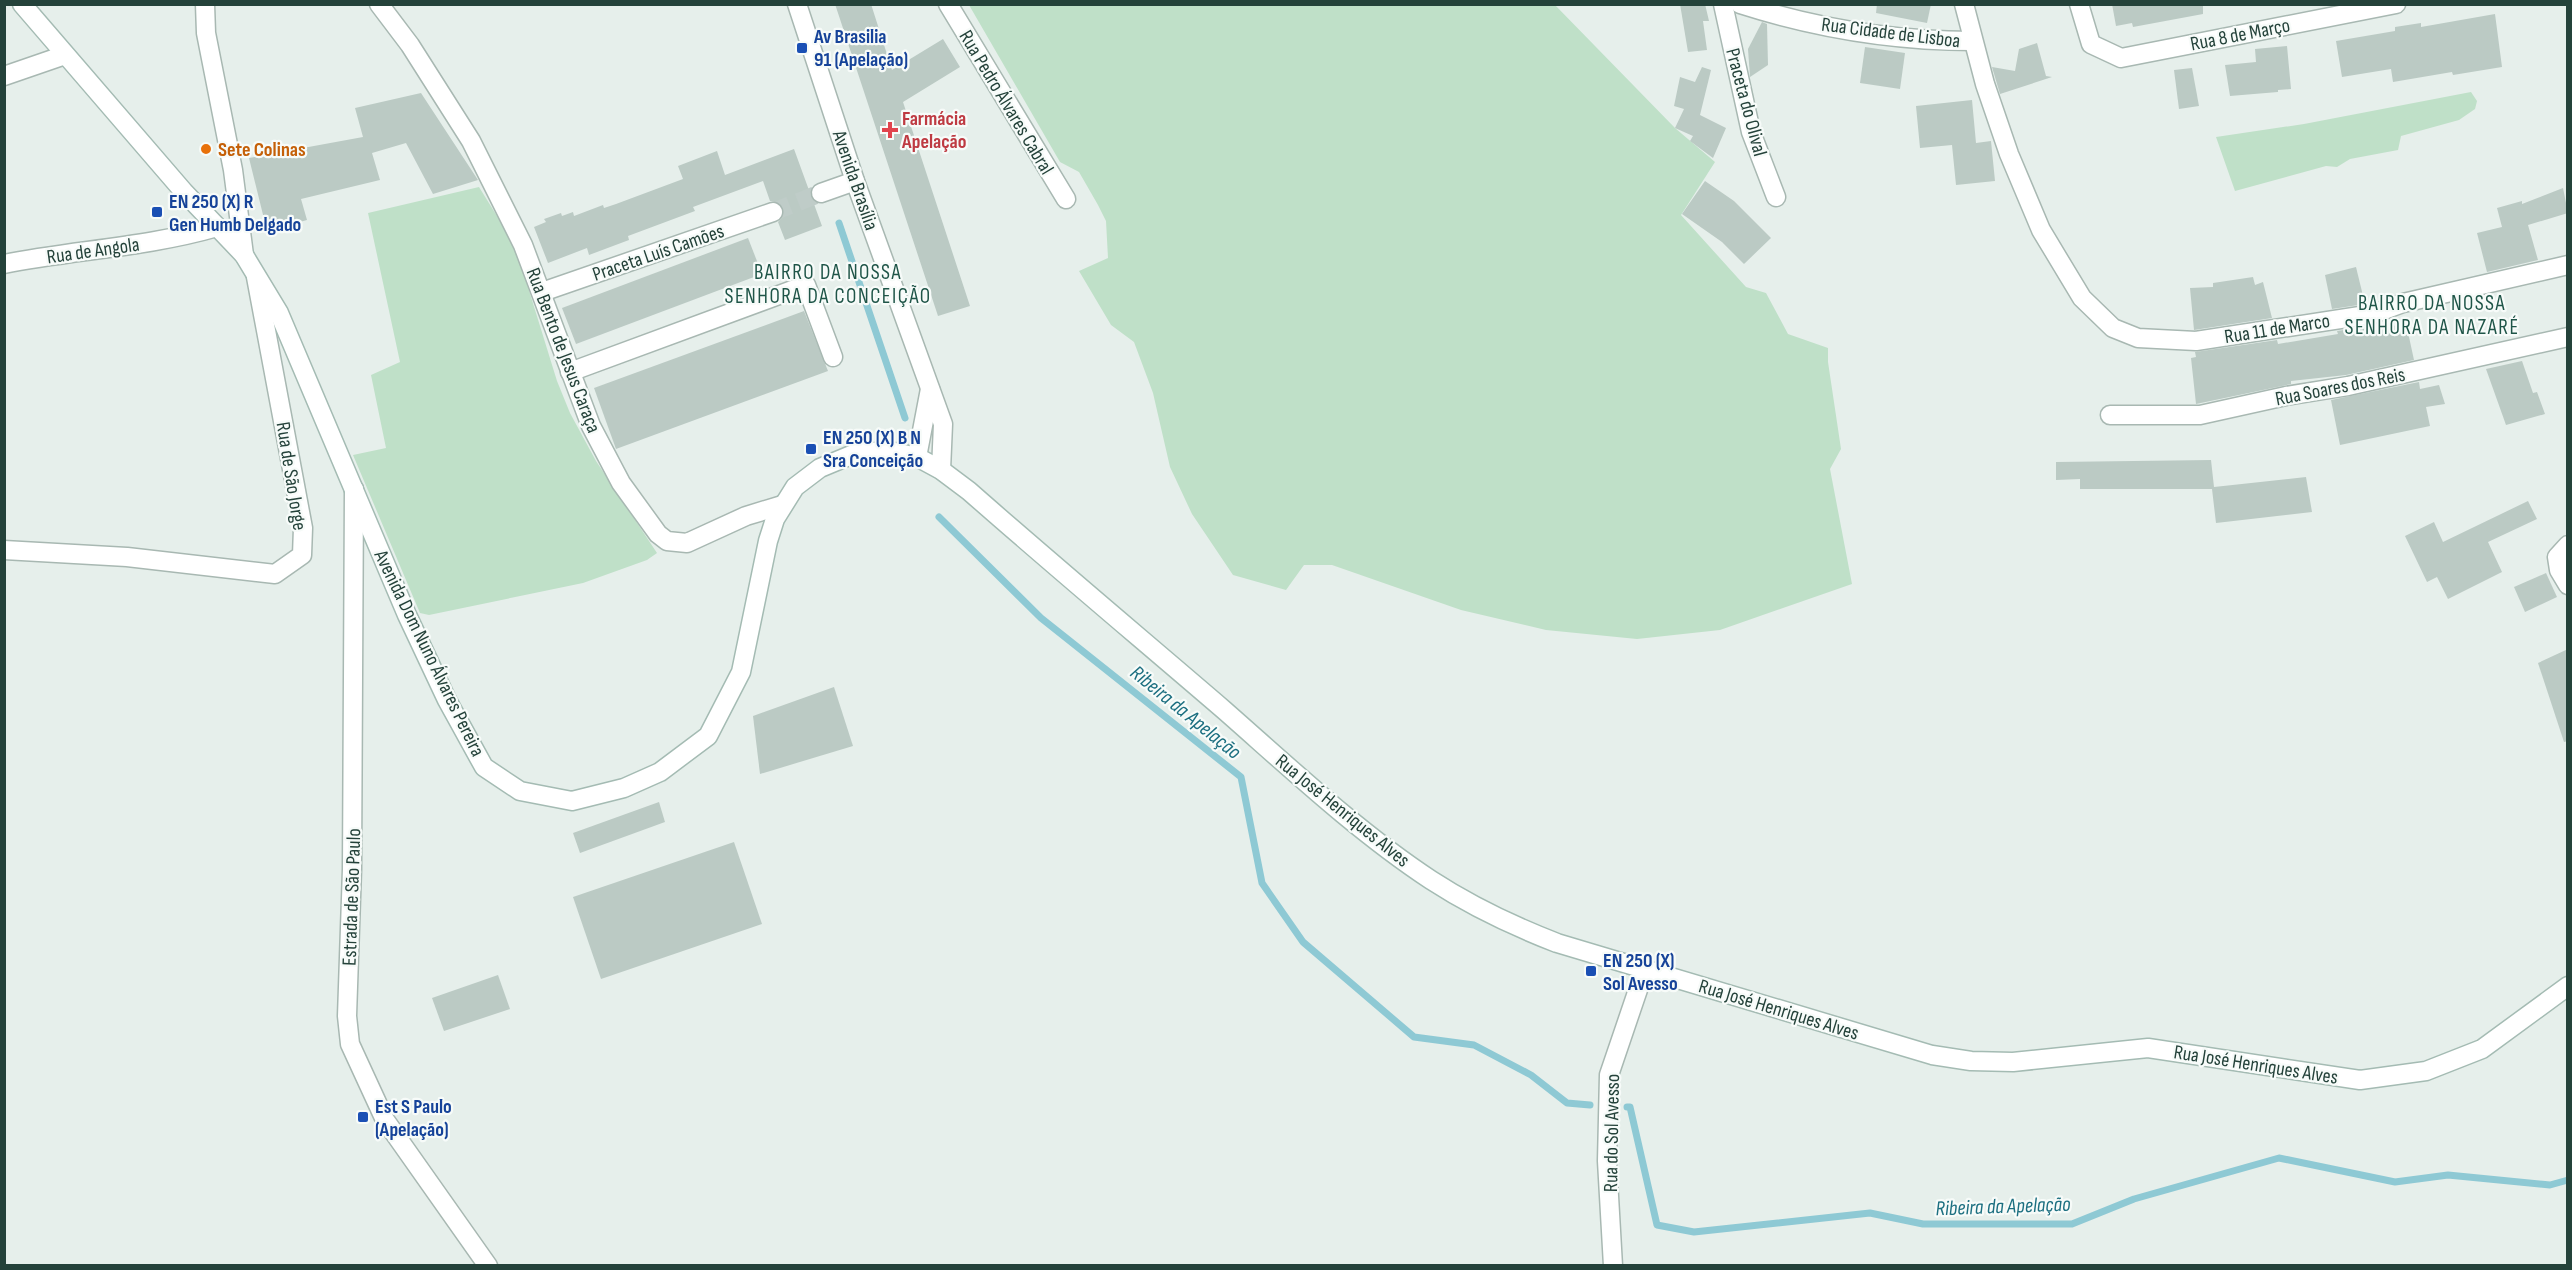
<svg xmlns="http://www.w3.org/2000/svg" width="2572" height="1270" font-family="'Sofia Sans Condensed',sans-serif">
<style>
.green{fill:#bfe0c8}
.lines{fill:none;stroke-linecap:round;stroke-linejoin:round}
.stream{stroke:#8ec9d4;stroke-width:7}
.building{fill:#bbcac4}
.minor-tunnel{stroke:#bfccc8;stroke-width:18;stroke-dasharray:18 9;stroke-linecap:butt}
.minor-casing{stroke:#a8b8b2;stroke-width:21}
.tertiary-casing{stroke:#a8b8b2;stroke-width:21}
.secondary-casing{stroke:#a4bbb3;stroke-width:21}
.minor{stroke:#fff;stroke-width:18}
.tertiary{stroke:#fff;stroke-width:18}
.secondary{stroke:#fff;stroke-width:18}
.transit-dot{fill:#1a4fb4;stroke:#f7fbf9;stroke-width:2}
.health-dot{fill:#e0444e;stroke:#f7fbf9;stroke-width:2}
.food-dot{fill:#e8710a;stroke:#f7fbf9;stroke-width:2}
.labels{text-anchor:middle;stroke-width:4.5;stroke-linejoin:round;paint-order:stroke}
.street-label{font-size:20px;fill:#24423a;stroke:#f7fbf9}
.transit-label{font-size:20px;font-weight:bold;fill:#164399;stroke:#f7fbf9;text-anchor:start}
.health-label{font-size:20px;font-weight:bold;fill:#be3a42;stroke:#f7fbf9;text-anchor:start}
.food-label{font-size:20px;font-weight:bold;fill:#c56008;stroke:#f7fbf9;text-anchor:start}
.neighbourhood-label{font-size:21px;letter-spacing:1.5px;fill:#1f5548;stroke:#f7fbf9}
.water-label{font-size:21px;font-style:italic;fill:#1c6f80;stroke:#f7fbf9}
</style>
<rect width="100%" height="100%" fill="#e6efeb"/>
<g class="green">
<path d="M 969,5 L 1555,5 L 1675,128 L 1715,162 L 1681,215 L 1746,287 L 1766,293 L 1788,334 L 1828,348 L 1828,362 L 1841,449 L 1830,469 L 1852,584 L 1720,630 L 1637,639 L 1546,630 L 1461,610 L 1332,565 L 1304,565 L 1286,590 L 1233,575 L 1192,514 L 1170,467 L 1153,393 L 1134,342 L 1111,325 L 1079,271 L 1108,258 L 1106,221 L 1098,205 L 1079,172 L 1060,162 Z"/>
<path d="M 2471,92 L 2477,101 L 2475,109 L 2459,120 L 2401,136 L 2398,150 L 2350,159 L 2337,167 L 2326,166 L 2235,191 L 2216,137 L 2304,124 Z"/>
<path d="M 479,187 L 515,245 L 557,381 L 570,413 L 596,461 L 657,553 L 647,560 L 583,583 L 429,615 L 420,613 L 353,455 L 386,448 L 371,375 L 400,362 L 368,213 Z"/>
</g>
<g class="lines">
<g class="stream">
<path d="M 839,223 L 905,418"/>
<path d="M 939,517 L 1041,618 L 1241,777 L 1262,883 L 1303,942 L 1414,1037 L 1474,1045 L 1531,1075 L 1567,1103 L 1590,1105"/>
<path d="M 1627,1107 L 1630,1107 L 1657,1225 L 1694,1232 L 1870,1213 L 1923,1224 L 2072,1224 L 2134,1199 L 2279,1158 L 2395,1182 L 2448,1175 L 2550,1185 L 2568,1180"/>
</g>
</g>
<g class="building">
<path d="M 835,4 L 871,4 L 892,70 L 943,39 L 960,67 L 903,102 L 970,306 L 938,316 Z"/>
<path d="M 1680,4 L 1705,4 L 1709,21 L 1703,21 L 1707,50 L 1688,52 Z"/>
<path d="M 1877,4 L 1931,4 L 1927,23 L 1876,13 Z"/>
<path d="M 2112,4 L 2203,4 L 2203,14 L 2133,27 L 2132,23 L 2116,26 Z"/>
<path d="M 2495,14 L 2502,67 L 2453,75 L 2452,72 L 2393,82 L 2391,69 L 2342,77 L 2336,41 L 2395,31 L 2395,27 L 2421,23 L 2421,27 Z"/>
<path d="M 1762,22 L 1767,24 L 1768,65 L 1750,77 L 1748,49 Z"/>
<path d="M 2037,43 L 2046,76 L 2052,77 L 2000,94 L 1992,67 L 2015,71 L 2019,49 Z"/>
<path d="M 2287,46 L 2291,89 L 2278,90 L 2278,92 L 2230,96 L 2225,65 L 2256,62 L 2255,49 Z"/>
<path d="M 1865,47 L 1905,53 L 1900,89 L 1860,83 Z"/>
<path d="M 1702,67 L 1711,70 L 1700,115 L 1726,128 L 1713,158 L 1690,141 L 1693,136 L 1675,128 L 1684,109 L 1674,106 L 1680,77 L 1695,82 Z"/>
<path d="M 2192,68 L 2199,106 L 2179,109 L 2174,70 Z"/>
<path d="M 421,93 L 478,180 L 433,194 L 406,143 L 372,153 L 380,180 L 301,199 L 307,220 L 267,231 L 249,158 L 363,137 L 355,108 Z"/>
<path d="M 1972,100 L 1976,143 L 1991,141 L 1995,181 L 1956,185 L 1952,145 L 1920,148 L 1916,106 Z"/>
<path d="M 794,149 L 822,226 L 785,240 L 778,222 L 784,215 L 783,208 L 780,203 L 770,201 L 763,181 L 693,207 L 695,211 L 628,236 L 629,240 L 589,255 L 587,248 L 548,263 L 534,227 L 546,222 L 544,219 L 561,213 L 562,216 L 573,212 L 574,216 L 603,205 L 604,208 L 616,204 L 683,179 L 678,166 L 717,151 L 725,175 Z"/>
<path d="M 1705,181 L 1734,201 L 1771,238 L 1744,264 L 1722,242 L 1682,214 Z"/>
<path d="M 2563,188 L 2568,213 L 2528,225 L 2538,260 L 2487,272 L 2477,233 L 2502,227 L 2497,208 L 2522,201 L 2522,204 Z"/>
<path d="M 748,238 L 762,274 L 576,344 L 562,308 Z"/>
<path d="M 2356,267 L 2365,304 L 2332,309 L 2325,275 Z"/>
<path d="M 2253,277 L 2255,285 L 2263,282 L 2272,318 L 2194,330 L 2190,288 L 2213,287 L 2213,283 Z"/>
<path d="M 804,311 L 828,371 L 616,449 L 594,388 Z"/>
<path d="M 2406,323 L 2414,360 L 2346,375 L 2291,381 L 2291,384 L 2196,404 L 2191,358 L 2196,357 L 2195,352 L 2277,340 L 2278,344 L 2338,334 L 2337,331 L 2370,326 L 2371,331 Z"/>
<path d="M 2522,361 L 2533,393 L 2537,392 L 2545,414 L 2506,425 L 2486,369 Z"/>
<path d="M 2419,382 L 2420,389 L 2439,385 L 2445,404 L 2426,407 L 2430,426 L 2340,445 L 2331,400 Z"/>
<path d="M 2211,460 L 2214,487 L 2306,477 L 2312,512 L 2216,523 L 2212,489 L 2080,489 L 2080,479 L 2056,480 L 2056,462 Z"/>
<path d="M 2528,501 L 2537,519 L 2488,542 L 2502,572 L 2448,599 L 2437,577 L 2427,582 L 2405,536 L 2434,522 L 2443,542 Z"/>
<path d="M 2546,573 L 2557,597 L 2525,612 L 2514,587 Z"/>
<path d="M 2568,649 L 2568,741 L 2564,742 L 2538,663 Z"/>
<path d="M 834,687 L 853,746 L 760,774 L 753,716 Z"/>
<path d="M 659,802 L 665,822 L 580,853 L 573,833 Z"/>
<path d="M 734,842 L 762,924 L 601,979 L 573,897 Z"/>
<path d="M 498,975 L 510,1009 L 444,1031 L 432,998 Z"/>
</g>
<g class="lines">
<path class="minor-tunnel" d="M 773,212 L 821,193"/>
<defs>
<g id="minor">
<path d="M 205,4 L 206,33 L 233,170 L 244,255"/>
<path d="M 379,4 L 410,45 L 471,141 L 523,245 L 591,426 L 621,483 L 658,534 L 667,541 L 687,543 L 746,516 L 782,505"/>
<path d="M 948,4 L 1066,199"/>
<path d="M 1723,4 L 1751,132 L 1776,197"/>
<path d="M 1740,4 C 1815,28 1894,41 1973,41"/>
<path d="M 1964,4 L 1985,84 L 2009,154 L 2041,230 L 2082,298 L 2113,328 L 2138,338 L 2196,341 L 2373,314 L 2403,303 L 2568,265"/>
<path d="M 2079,4 L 2091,44 L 2121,58 L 2396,4"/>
<path d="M 4,76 L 65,55"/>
<path d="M 821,193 L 855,181"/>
<path d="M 4,264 C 75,250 148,247 217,227"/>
<path d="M 542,292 L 773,212"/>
<path d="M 570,372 L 806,285 L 833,357"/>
<path d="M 2110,415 L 2200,415 L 2286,396 L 2348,386 L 2568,337"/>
<path d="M 2568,545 L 2557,557 L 2559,570 L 2568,585"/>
<path d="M 4,550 L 127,557 L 275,574 L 302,555 L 303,528 L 256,277"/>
<path d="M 1613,1266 L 1607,1161 L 1609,1075 L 1645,969"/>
</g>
<g id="tertiary">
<path d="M 797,4 L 855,181 L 943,424 L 941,470"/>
<path d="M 917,457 L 930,389"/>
<path d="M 354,489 L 352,869 L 347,1016 L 350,1044 L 385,1120 L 488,1266"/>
</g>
<path id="secondary" d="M 22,4 L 184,192 L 244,255 L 279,313 L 407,615 L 447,700 L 484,767 L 520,791 L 572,801 L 624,788 L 660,772 L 708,736 L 741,672 L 768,541 L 775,519 L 795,487 L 820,468 L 856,453 L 890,451 L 917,457 L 941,470 L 969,491 C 1053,565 1139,637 1224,710 C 1290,768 1358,832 1431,880 C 1471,906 1513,926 1557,943 L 1932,1055 L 1971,1061 L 2013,1062 L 2148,1048 L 2360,1080 L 2426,1071 L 2482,1049 L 2568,986"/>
</defs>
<use href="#minor" class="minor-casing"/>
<use href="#tertiary" class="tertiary-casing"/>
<use href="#secondary" class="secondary-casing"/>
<use href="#minor" class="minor"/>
<use href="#tertiary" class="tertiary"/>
<use href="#secondary" class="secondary"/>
</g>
<g class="transit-dot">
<rect x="796" y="42" width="12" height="12" rx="3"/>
<rect x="151" y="206" width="12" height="12" rx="3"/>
<rect x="805" y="443" width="12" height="12" rx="3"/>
<rect x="1585" y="965" width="12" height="12" rx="3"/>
<rect x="357" y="1111" width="12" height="12" rx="3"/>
</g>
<path class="health-dot" d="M887 121h6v6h6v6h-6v6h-6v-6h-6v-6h6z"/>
<circle class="food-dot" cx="206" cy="149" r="6"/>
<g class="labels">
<g class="street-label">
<text transform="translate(1891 32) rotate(7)" y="7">Rua Cidade de Lisboa</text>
<text transform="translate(2240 34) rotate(-11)" y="7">Rua 8 de Março</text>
<text transform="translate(1007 102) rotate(59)" y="7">Rua Pedro Álvares Cabral</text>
<text transform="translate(1747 102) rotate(75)" y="7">Praceta do Olival</text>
<text transform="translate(856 180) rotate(71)" y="7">Avenida Brasília</text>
<text transform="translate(93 250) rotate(-8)" y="7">Rua de Angola</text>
<text transform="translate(658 252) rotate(-19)" y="7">Praceta Luís Camões</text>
<text transform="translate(2277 328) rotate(-9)" y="7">Rua 11 de Marco</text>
<text transform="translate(564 350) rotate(69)" y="7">Rua Bento de Jesus Caraça</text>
<text transform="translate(2340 386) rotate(-11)" y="7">Rua Soares dos Reis</text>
<text transform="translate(292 476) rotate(81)" y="7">Rua de São Jorge</text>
<text transform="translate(430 653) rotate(64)" y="7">Avenida Dom Nuno Álvares Pereira</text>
<text transform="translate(1343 810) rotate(39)" y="7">Rua José Henriques Alves</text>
<text transform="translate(351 897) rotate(-88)" y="7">Estrada de São Paulo</text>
<text transform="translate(1779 1009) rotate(17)" y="7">Rua José Henriques Alves</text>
<text transform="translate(2256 1064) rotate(9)" y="7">Rua José Henriques Alves</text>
<text transform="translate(1611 1133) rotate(-89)" y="7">Rua do Sol Avesso</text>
</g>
<g class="transit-label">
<text x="814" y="43">Av Brasilia<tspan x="814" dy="23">91 (Apelação)</tspan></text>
<text x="169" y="208">EN 250 (X) R<tspan x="169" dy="23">Gen Humb Delgado</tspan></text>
<text x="823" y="444">EN 250 (X) B N<tspan x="823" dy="23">Sra Conceição</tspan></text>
<text x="1603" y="967">EN 250 (X)<tspan x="1603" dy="23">Sol Avesso</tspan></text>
<text x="375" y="1113">Est S Paulo<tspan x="375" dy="23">(Apelação)</tspan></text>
</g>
<g class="health-label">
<text x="902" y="125">Farmácia<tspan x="902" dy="23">Apelação</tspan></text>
</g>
<g class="food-label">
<text x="218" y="156">Sete Colinas</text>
</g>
<g class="neighbourhood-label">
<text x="828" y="279">BAIRRO DA NOSSA<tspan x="828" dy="24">SENHORA DA CONCEIÇÃO</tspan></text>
<text x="2432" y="310">BAIRRO DA NOSSA<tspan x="2432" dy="24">SENHORA DA NAZARÉ</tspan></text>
</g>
<g class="water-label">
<text transform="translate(1186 712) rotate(39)" y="7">Ribeira da Apelação</text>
<text transform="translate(2003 1206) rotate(-2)" y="7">Ribeira da Apelação</text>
</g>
</g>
<rect width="2572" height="1270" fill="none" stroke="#24423a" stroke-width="12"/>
</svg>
